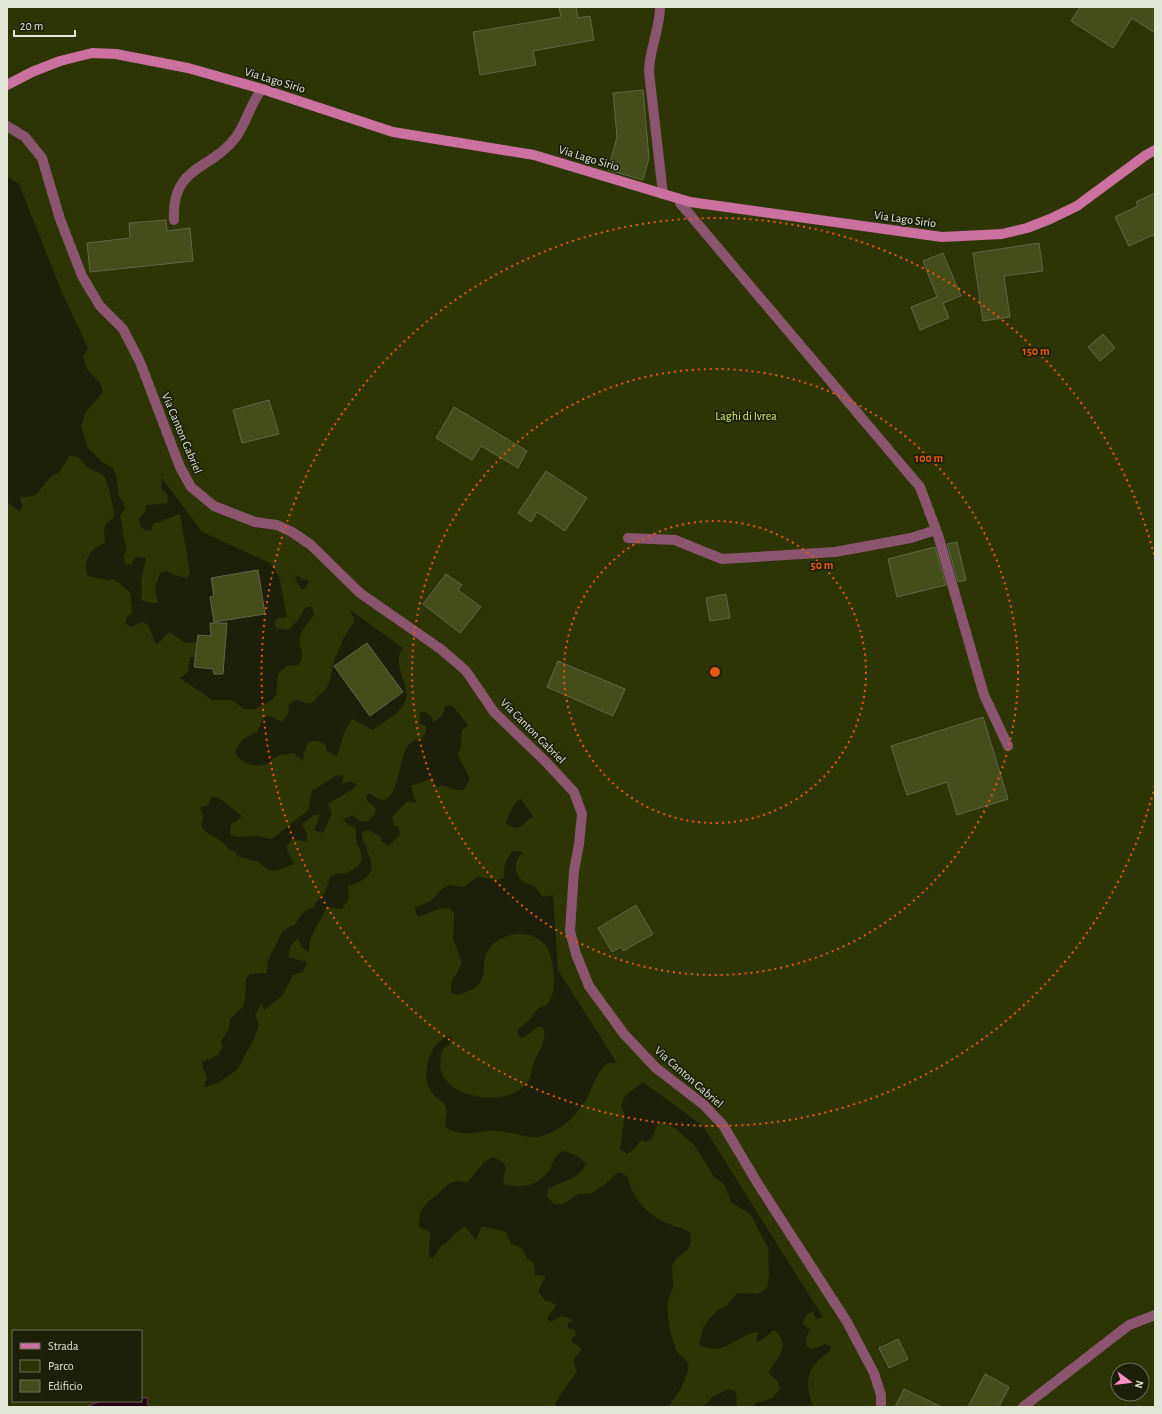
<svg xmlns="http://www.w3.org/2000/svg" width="1162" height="1414" font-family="'Alegreya Sans',sans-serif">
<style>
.green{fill:#2d3505;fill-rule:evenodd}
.water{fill:#240015;stroke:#5d454f}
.building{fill:#454e1b;stroke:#60664d}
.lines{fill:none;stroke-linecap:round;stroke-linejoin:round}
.lane{stroke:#8b546f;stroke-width:10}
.street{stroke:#8b546f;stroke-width:10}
.secondary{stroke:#ca719f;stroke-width:10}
.ring{fill:none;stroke:#e8590c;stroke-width:2;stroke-dasharray:2 4}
.labels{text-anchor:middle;stroke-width:3.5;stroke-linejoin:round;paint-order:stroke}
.street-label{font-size:12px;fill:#e2e6d7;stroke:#1c2009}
.park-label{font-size:12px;fill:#d4ec6f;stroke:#1c2009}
.centre{fill:#e8590c;stroke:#1c2009;stroke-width:2}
.ring-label{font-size:12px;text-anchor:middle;font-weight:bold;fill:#e8590c;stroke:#1c2009;stroke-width:3.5;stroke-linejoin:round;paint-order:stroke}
</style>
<rect width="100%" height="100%" fill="#1c2009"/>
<path class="green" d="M 7,7 L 1155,7 L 1155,1407 L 813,1407 C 803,1380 807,1367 830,1351 L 831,1346 L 825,1344 L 813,1349 L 807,1347 L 806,1338 L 810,1329 L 802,1324 L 807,1314 L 812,1311 L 816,1319 L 823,1317 L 703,1126 L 643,1082 L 625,1096 L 621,1106 L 625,1115 L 620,1149 L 627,1154 L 635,1148 L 641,1140 L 646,1142 L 652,1139 L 657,1125 L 662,1122 L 675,1128 L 695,1146 L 714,1177 L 724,1184 L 731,1202 L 751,1215 L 768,1248 L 769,1275 L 767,1288 L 758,1294 L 737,1293 L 726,1306 L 718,1310 L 709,1319 L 703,1328 L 699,1345 C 727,1357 734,1335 758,1332 L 756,1342 L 762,1340 L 774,1330 C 792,1345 778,1357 768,1372 L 778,1382 L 780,1388 L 773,1398 L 756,1403 L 752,1407 L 737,1407 L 736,1392 L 729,1389 L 714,1396 L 702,1407 L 669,1407 C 679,1390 686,1384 689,1364 C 686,1359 679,1355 677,1351 C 671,1340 666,1311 668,1300 C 669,1296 672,1292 673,1288 C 674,1281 671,1273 672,1267 C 676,1251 692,1258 691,1234 C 684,1227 675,1227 666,1223 C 644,1212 634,1199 627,1176 L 618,1172 L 604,1185 L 592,1193 L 578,1194 L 563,1204 L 554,1204 L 547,1197 L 548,1189 C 562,1181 579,1180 586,1164 L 576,1155 L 564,1151 C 549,1158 556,1163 547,1173 C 536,1187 521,1188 504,1184 L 503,1178 L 506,1169 L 503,1162 L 493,1157 L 484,1162 L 467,1183 C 463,1182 458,1181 454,1182 C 447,1183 444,1189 439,1193 C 426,1203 418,1208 419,1227 L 430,1232 L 429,1257 L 433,1258 L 442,1245 L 448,1242 L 452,1236 L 465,1227 L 476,1240 L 482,1226 L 506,1232 L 511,1244 L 523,1249 L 527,1259 L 534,1263 L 535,1275 L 546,1276 L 538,1291 L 545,1301 L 552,1302 L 556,1306 L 547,1318 L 550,1322 L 562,1316 L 573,1320 L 568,1323 L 568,1328 L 575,1330 L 576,1336 L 572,1338 L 572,1342 L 582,1349 L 573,1360 L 577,1371 C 572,1379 555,1400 555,1407 L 150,1407 L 147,1404 L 148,1398 L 141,1398 L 141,1331 L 13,1331 L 13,1401 L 101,1401 L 86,1407 L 7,1407 L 7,502 L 19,511 L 23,507 L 20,498 L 36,495 L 52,475 L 59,473 L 69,456 C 81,456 79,458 86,466 C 90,471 98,471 103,475 C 108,479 114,510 114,517 C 100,528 105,528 105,543 C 90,548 82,561 88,576 L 108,580 L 114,579 L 130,592 L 132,613 L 127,617 L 125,623 L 131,627 L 142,622 L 148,625 L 156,645 L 170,632 L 185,643 L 197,642 L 195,657 L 190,657 L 188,672 L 180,678 L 212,700 L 231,700 L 245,709 L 255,709 L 271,701 L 276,695 L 278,674 L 286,666 L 299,665 C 307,650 297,650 300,637 C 302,627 309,624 314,615 L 312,607 L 306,607 L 297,621 L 288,630 L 276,628 L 274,622 L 279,618 L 287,617 L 279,576 L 270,563 L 202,532 L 162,478 L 161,488 L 167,494 L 168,503 L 146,505 L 145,512 L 139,519 L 141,527 L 145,530 L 151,531 L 153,524 L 180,514 L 190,573 L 187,578 L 174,575 L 167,571 L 160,573 L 155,588 L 158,603 L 151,603 L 141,600 C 143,592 140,585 142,577 C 143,570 145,565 146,558 L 136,557 L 131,564 L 125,564 L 124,557 L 127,549 C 123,538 123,528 120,516 L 125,508 L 123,502 L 119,497 L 116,474 L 113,468 L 101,461 L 88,448 L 81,426 L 86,412 L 103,392 L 100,383 L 87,369 L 83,357 L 88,348 L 62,292 L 19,184 L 7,176 ZM 295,575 L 309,581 L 307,586 L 302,590 L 297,583 ZM 350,610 L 403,648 C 389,666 414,685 404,704 C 398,715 382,723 373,730 L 352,719 L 344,733 L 337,756 L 327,751 L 325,744 C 307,736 305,745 303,761 L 293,753 C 288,754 282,754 277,756 C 273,758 269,764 264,765 C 254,768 238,762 235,751 L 243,739 L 257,732 L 264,717 L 270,716 L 282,722 L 288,714 L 289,704 L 297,700 L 310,704 L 326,689 L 330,680 L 334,661 L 343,639 L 353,624 L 354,618 ZM 452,705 L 468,725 L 462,731 L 461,747 L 458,755 L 470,779 L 464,790 L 456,790 L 442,785 L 438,787 L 434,784 L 433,778 L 411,786 L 416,803 L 408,801 C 402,805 397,812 392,817 L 394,825 L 399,827 L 400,835 L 388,846 L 381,841 L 381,837 L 369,830 L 362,832 L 363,842 C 367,845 366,848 368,853 C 377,873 368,880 348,886 L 349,899 L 342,909 L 326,907 C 321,924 308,933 309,953 L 301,946 L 298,939 L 291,945 L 288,957 L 307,962 L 303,972 L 293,975 L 282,996 L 264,1010 L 262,1003 L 255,1015 L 259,1024 L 255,1037 L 237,1070 L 216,1084 L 204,1087 L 207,1077 L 203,1068 L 202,1062 L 218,1055 L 223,1047 L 221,1041 L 229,1029 L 230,1019 L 242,1008 L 245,999 L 246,979 L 250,974 L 267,973 C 267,961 269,957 275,947 C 282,935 279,929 295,925 C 300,916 303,910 314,907 C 316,901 317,901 322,897 C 326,892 328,884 330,877 L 339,873 L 345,874 L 357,867 L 362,860 L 360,849 L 357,844 L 355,828 L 347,824 L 343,819 L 353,815 L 361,822 L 368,821 L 374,815 L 376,809 L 367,801 L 366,796 L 369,793 C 372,795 376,798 379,799 C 399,806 399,755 407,747 C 411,742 417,738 422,738 L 426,732 L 426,726 L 420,724 L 420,712 L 425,712 L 431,715 L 433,722 C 441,718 444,715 445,706 ZM 337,775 L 344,776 L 342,784 L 350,781 L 357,785 L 353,789 L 328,804 L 332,814 L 323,833 L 314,830 L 320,815 L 314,815 L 302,824 L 307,834 L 307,842 L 292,839 L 286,847 L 294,864 L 276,871 L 268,870 L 258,862 L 237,856 L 236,852 C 225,849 227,844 218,839 C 211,834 205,834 201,825 L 203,816 L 200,808 L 208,805 L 211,797 L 219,798 L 242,816 L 237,821 L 231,824 L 230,835 L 239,837 L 257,836 L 271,839 L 277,835 L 308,810 L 312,791 ZM 521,799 L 533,817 C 525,820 524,828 515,828 L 505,823 L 515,803 ZM 513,851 L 519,851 L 523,853 C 513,861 513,873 524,882 C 526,884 530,884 533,886 C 537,888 540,894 543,897 L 553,895 L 558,970 L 617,1063 L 607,1063 C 595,1074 592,1091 583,1105 C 573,1120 556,1133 538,1137 C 530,1139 507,1131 496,1131 C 475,1130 465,1139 445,1127 C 445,1121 448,1113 446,1108 C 445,1102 440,1101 436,1097 C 423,1085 425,1068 431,1053 C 436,1043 441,1039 451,1036 L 450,1043 L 442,1051 C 441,1056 440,1062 440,1066 C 444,1100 508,1108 527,1083 C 532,1076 531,1068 535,1060 C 540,1049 546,1042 544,1029 L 539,1026 L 525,1037 L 520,1038 L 517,1031 C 521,1026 523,1025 528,1021 C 532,1017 534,1012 538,1009 C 540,1007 543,1006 546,1005 C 558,996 554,964 549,952 C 540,927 499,929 487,952 C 482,961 486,973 481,981 C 477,989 465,992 458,995 L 451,993 L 451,983 L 462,963 L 453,939 L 454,913 L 449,908 C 437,907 429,915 418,916 L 414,908 L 431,901 L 442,889 L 449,885 L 464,887 L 477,877 L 498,880 L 504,878 C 503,868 506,858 513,851 ZM 1118,1370 L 1142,1370 L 1142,1394 L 1118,1394 Z"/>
<path class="water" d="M 141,1398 L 148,1398 L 147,1404 L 150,1407 L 86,1407 L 101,1401 L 141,1401 Z"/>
<g class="building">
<path d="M 559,7 L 576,7 L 578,18 L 590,16 L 594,40 L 533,51 L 536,65 L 480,75 L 473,32 L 561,17 Z"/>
<path d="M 1080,7 L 1155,7 L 1155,33 L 1132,18 L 1113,48 L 1071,21 Z"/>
<path d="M 643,90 L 649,158 L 643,180 L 608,170 L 617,137 L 613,93 Z"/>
<path d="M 1155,193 L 1155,238 L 1153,235 L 1129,246 L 1115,217 L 1138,206 L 1136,202 Z"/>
<path d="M 166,220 L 167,231 L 190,228 L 193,261 L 90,272 L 87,243 L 130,238 L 129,223 Z"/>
<path d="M 1039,243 L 1043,271 L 1004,276 L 1010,317 L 983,321 L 973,253 Z"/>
<path d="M 943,253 L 961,296 L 943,303 L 949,318 L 920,330 L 911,307 L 937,297 L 923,261 Z"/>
<path d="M 1103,334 L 1115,348 L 1100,361 L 1088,347 Z"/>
<path d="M 269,400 L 279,434 L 242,443 L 233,410 Z"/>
<path d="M 454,407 L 527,451 L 518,468 L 481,446 L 472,460 L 436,438 Z"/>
<path d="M 546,471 L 587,498 L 565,531 L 537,512 L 531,522 L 518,513 Z"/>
<path d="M 957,542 L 966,580 L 958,582 L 947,544 Z"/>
<path d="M 935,547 L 946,585 L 897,597 L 888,559 Z"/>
<path d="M 258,570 L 265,614 L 214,622 L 210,597 L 214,596 L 211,578 Z"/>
<path d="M 446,574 L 462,585 L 458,590 L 481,607 L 460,633 L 423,604 Z"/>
<path d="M 726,594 L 730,618 L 710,621 L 706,598 Z"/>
<path d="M 210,623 L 227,623 L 223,674 L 214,674 L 213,669 L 194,667 L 198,635 L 211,636 Z"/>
<path d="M 367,643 L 403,692 L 370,716 L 334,666 Z"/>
<path d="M 558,661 L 625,689 L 613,716 L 547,687 Z"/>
<path d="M 983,717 L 1008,799 L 957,815 L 947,782 L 907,795 L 891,746 Z"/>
<path d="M 636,905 L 653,934 L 623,951 L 621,947 L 612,952 L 598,928 Z"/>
<path d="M 898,1339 L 908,1359 L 889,1368 L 879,1348 Z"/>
<path d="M 985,1374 L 1009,1387 L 999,1407 L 968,1407 Z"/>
<path d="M 904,1389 L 942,1407 L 895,1407 Z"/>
</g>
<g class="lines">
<g class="lane">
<path d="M 680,203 L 920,487 L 938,535 L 984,695 L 1008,746"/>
<path d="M 628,538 L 675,540 L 722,559 L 835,552 L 911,538 L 936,530"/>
<path d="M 1023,1407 L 1129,1325 L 1155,1315"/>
</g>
<g class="street">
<path d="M 660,7 C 660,29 649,50 649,72 L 663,194"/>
<path d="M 7,126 L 25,137 L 42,158 L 60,219 L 82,276 L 100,306 L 123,329 L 140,362 L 180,467 L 191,487 L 214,506 L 255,522 L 277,525 L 292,532 L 311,545 L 360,593 L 442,650 L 466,671 L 494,712 L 545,761 L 574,792 L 582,814 L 579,844 L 574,871 L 570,931 L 576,954 L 589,986 L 624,1034 L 656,1068 L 704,1105 L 723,1125 L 758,1184 L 847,1322 L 874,1373 L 881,1395 L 881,1407"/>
<path d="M 174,220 C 171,165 211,171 236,137 C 247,122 250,104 262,89"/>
</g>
<path class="secondary" d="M 7,85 L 32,72 L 60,61 L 92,53 L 116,54 L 188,68 L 262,89 L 393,132 L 534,155 L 690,202 L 942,237 L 1002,234 L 1027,228 L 1050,219 L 1077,206 L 1146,155 L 1155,150"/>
</g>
<g class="ring">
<circle cx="715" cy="672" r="151"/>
<circle cx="715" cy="672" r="303"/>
<path d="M1155 786A454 454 0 1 1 1155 558"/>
</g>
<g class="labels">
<g class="street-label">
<text transform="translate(275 80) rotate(17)" y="4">Via Lago Sirio</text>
<text transform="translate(589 158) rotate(17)" y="4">Via Lago Sirio</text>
<text transform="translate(905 219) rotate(8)" y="4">Via Lago Sirio</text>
<text transform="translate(182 433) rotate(67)" y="4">Via Canton Gabriel</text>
<text transform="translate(533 731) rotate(45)" y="4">Via Canton Gabriel</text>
<text transform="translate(689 1077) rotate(41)" y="4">Via Canton Gabriel</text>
</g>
<g class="park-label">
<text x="746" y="420">Laghi di Ivrea</text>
</g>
</g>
<circle cx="715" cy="672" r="6" class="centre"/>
<g class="ring-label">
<text x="1036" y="355">150 m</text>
<text x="929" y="462">100 m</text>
<text x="822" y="569">50 m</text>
</g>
<rect width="1162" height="1414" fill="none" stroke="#e2e6d7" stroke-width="16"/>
<rect x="12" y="1330" width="130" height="72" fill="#1c2009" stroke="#6b6f5b"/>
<rect x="20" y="1343" width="20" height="6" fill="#ca719f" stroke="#6b6f5b"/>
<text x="48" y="1350" font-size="12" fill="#e2e6d7">Strada</text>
<rect x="20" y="1360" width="20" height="12" fill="#2d3505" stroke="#6b6f5b"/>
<text x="48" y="1370" font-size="12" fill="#e2e6d7">Parco</text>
<rect x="20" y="1380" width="20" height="12" fill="#454e1b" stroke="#6b6f5b"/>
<text x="48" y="1390" font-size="12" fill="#e2e6d7">Edificio</text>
<g transform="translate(1130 1382) rotate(105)"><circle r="19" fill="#1c2009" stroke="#6b6f5b"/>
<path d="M0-3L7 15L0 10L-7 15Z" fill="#fb8fc5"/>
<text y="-6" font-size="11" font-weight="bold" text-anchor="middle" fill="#e2e6d7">N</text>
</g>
<path d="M14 30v6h61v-6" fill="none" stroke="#e2e6d7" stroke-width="2"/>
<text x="20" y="30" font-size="12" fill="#e2e6d7" stroke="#1c2009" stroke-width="3" paint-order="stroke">20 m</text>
</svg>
